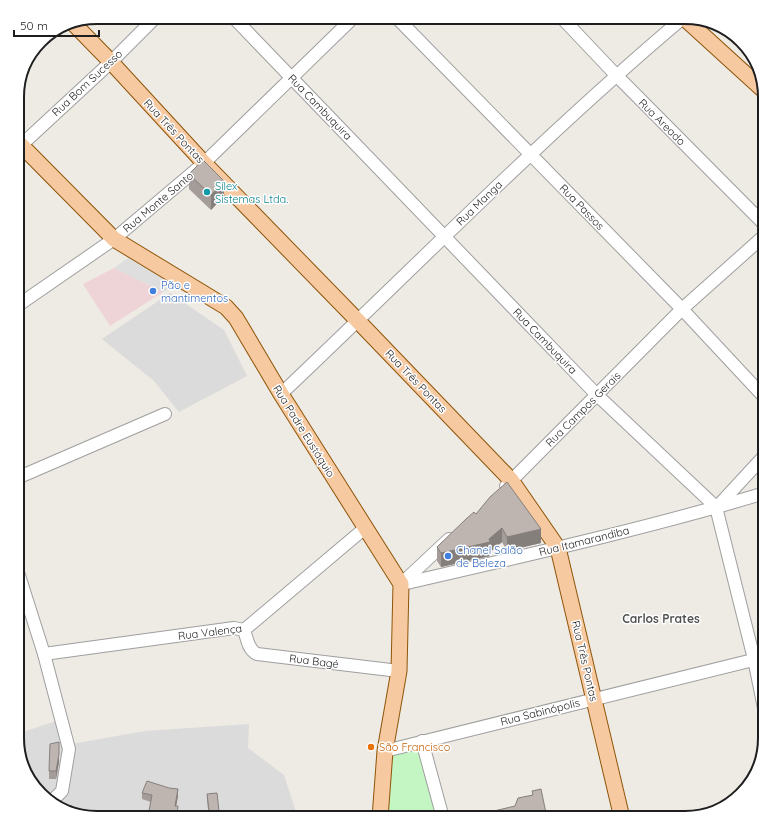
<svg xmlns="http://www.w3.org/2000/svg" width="782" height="835" font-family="Quicksand,sans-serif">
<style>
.residential{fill:#dcdbdb}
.commercial{fill:#eed4d6}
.park{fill:#c4f6c3}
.parking{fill:#dedede}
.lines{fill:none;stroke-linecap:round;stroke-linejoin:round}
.minor-casing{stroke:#9f9f9f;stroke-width:14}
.major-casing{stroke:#8f5508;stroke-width:17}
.minor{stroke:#fff;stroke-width:12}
.major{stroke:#f6c9a1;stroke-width:15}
.wall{fill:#a39c98}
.shaded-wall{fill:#857f7c}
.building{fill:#beb5b1;stroke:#857f7c}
.culture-dot{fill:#0f9aa8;stroke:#fff;stroke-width:1.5}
.shop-dot{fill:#3f7fe0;stroke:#fff;stroke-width:1.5}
.food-dot{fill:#e8710a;stroke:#fff;stroke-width:1.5}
.labels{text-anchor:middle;stroke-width:3;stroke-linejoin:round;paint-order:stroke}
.street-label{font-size:11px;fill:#1e1e1e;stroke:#fff}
.culture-label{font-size:11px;fill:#0d838f;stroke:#fff;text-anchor:start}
.shop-label{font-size:11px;fill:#366cbe;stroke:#fff;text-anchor:start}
.food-label{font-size:11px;fill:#c56008;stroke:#fff;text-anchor:start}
.neighbourhood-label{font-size:12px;font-weight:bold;fill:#515151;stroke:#fff}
.rim{fill:none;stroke:#1e1e1e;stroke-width:2}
</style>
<rect width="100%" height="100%" fill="#eeeae4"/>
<g class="residential">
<path d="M 170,293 L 224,330 L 247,376 L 179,412 L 154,381 L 102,339 Z"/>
<path d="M 59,720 L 66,745 L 145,731 L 249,724 L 248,748 L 284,775 L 298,818 L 97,818 L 62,810 L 34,787 L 17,738 L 17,734 Z"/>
</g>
<path class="commercial" d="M 114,268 L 163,292 L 110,326 L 83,284 Z"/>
<path class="park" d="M 422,741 L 443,818 L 380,818 L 385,751 Z"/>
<path class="parking" d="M 128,258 L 175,286 L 163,292 L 114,268 Z"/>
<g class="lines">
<defs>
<g id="minor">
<path d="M 233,17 L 597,395 L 716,507 L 754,659 L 765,713"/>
<path d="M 396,17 L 682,309 L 765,398"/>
<path d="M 561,17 L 616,75 L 765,225"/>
<path d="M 17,149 L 111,62 L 156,17"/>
<path d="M 17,306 L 114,239 L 204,163 L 354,17"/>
<path d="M 281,394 C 414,268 543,136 683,18"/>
<path d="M 17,478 L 165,414"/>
<path d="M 506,486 L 682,309 L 765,235"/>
<path d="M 717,507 L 765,455"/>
<path d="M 17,569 L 44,654 L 69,749 L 62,791 L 55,798 L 51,801"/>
<path d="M 401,584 L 449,539"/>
<path d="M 402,584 C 523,556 645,529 765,493"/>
<path d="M 244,630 C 247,638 248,650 257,654 L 399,671"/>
<path d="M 244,630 L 365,528"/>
<path d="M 44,654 L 234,628 L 244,630"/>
<path d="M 422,741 L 443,818"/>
<path d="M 385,751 L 765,657"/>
</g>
<g id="major">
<path d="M 683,17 L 762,89"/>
<path d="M 72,22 L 111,62 L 204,163 L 358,321 L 511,480 L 558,548 L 622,818"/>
<path d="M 17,141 L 114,239 L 226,307 L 236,318 L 281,394 L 401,584 L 399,671 L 385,751 L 380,818"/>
</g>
</defs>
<use href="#minor" class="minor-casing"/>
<use href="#major" class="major-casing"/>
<use href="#minor" class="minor"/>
<use href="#major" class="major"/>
</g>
<g class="wall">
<path d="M 189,174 L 224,196 L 211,210 L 189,189 Z"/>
<path d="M 476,514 L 541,543 L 507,551 L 502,542 L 490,552 L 490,556 L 441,567 L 437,561 L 437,547 Z"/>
<path d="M 59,762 L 56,779 L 49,779 L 49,771 Z"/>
<path d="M 142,793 L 178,796 L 176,806 L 178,813 L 177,818 L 134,818 L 148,816 L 151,802 L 142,799 Z"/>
<path d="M 207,794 L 219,811 L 250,818 L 209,818 L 207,801 Z"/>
</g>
<g class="shaded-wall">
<path d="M 224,181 L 224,196 L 211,210 L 211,195 Z"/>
<path d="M 502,528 L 502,542 L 490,552 L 490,556 L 441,567 L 441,553 L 489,539 Z"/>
<path d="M 541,529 L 541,543 L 507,551 L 507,537 Z"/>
<path d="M 59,754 L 59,762 L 56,779 L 56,771 Z"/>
<path d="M 178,789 L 178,796 L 175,812 L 175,806 Z"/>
</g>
<g class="building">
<path d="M 203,160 L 224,181 L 211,195 L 189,174 Z"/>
<path d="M 507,482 L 541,529 L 507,537 L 502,528 L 489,539 L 490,542 L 441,553 L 437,547 L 466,519 L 474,512 L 476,514 L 490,497 Z"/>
<path d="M 59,742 L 59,754 L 56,771 L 49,771 L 50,744 Z"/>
<path d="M 147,781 L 169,788 L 178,789 L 175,806 L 178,806 L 177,818 L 134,818 L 135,817 L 148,816 L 152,795 L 142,793 Z"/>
<path d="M 541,789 L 547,818 L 474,818 L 473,816 L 515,806 L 518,798 L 533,795 L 532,791 Z"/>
<path d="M 217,793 L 219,811 L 250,811 L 250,818 L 210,818 L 207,794 Z"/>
<path d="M 57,806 L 72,806 L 72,809 L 70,810 L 70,812 L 62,810 Z"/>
<path d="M 72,812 L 82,813 L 82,815 Z"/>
</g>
<circle class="culture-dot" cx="207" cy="192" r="4"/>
<g class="shop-dot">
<circle cx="153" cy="291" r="4"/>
<circle cx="448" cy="556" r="4"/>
</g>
<circle class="food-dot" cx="371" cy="747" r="4"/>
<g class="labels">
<g class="street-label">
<text transform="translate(87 83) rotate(-43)" y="4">Rua Bom Sucesso</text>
<text transform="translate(320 107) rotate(46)" y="4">Rua Cambuquira</text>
<text transform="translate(662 122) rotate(45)" y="4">Rua Areado</text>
<text transform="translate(174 131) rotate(47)" y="4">Rua Três Pontas</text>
<text transform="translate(158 202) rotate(-40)" y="4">Rua Monte Santo</text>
<text transform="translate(479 203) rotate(-44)" y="4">Rua Manga</text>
<text transform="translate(582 207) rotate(46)" y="4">Rua Passos</text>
<text transform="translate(545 341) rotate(46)" y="4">Rua Cambuquira</text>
<text transform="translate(416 381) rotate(46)" y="4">Rua Três Pontas</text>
<text transform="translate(583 409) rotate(-45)" y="4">Rua Campos Gerais</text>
<text transform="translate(304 431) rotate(58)" y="4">Rua Padre Eustáquio</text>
<text transform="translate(584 541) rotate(-14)" y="4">Rua Itamarandiba</text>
<text transform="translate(210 632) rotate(-7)" y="4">Rua Valença</text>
<text transform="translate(314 661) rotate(7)" y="4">Rua Bagé</text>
<text transform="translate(585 661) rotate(77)" y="4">Rua Três Pontas</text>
<text transform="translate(540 712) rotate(-14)" y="4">Rua Sabinópolis</text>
</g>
<g class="culture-label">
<text x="215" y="190">Sílex<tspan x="215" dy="13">Sistemas Ltda.</tspan></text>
</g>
<g class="shop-label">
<text x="161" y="289">Pão e<tspan x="161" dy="13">mantimentos</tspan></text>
<text x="456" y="554">Chanel Salão<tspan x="456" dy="13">de Beleza</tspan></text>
</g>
<g class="food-label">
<text x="379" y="751">São Francisco</text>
</g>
<g class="neighbourhood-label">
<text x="661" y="623">Carlos Prates</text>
</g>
</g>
<path d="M0 0H782V835H0ZM97 24H685A73 73 0 0 1 758 97V738A73 73 0 0 1 685 811H97A73 73 0 0 1 24 738V97A73 73 0 0 1 97 24Z" fill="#fff" fill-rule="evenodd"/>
<path class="rim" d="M97 24H685A73 73 0 0 1 758 97V738A73 73 0 0 1 685 811H97A73 73 0 0 1 24 738V97A73 73 0 0 1 97 24Z"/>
<path d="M14 30v6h85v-6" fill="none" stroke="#1e1e1e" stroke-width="2"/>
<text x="20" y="30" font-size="12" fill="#1e1e1e" stroke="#ffffff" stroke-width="3" paint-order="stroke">50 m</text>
</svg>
